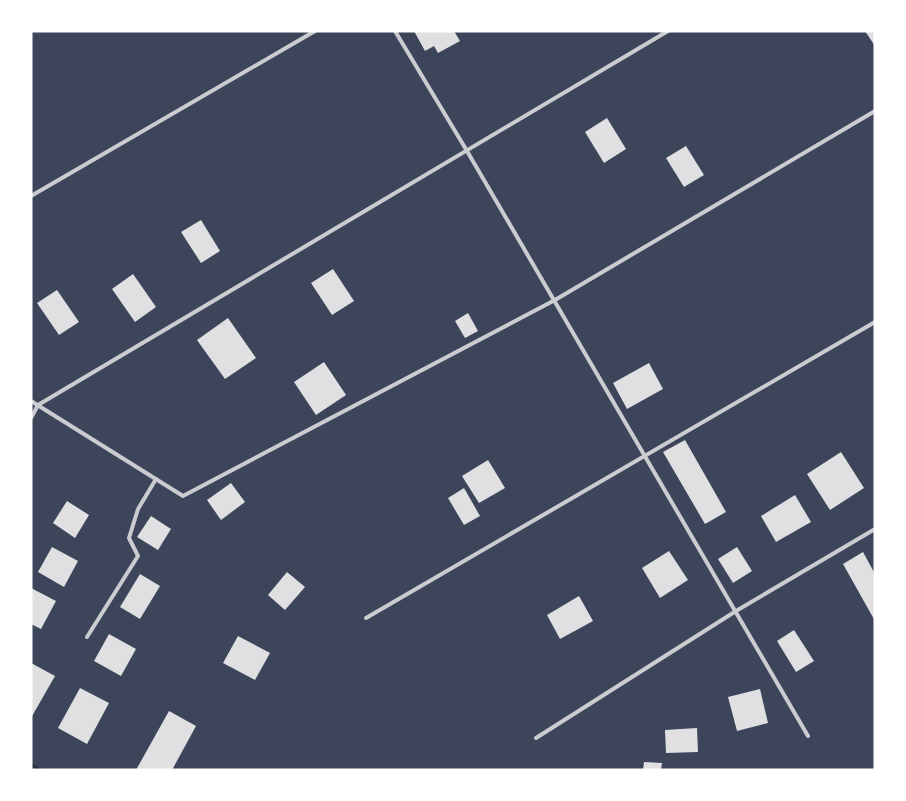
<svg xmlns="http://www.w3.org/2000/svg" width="906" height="801" font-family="'Source Sans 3',sans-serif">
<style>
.green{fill:#3c4559}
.building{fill:#e0e0e3}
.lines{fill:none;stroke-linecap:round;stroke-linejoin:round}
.service{stroke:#caccd0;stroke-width:4}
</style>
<rect width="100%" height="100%" fill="#2d3142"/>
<path class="green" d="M 31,31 L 875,31 L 875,770 L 44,770 L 31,763 Z"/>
<g class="building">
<path d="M 414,31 L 454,31 L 460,41 L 438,53 L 434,46 L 425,51 Z"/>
<path d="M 865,31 L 875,31 L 875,46 Z"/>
<path d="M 607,118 L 626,149 L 604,163 L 585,132 Z"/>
<path d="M 686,146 L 704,175 L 684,187 L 666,158 Z"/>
<path d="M 201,220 L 220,251 L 201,263 L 181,232 Z"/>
<path d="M 333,269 L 354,301 L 332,315 L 311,283 Z"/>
<path d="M 133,274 L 156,307 L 135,322 L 112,289 Z"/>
<path d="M 57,290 L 79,322 L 59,335 L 37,303 Z"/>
<path d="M 468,313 L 478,331 L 465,338 L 455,321 Z"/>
<path d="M 228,318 L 256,358 L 225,379 L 197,340 Z"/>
<path d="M 324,362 L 346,395 L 316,415 L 294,382 Z"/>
<path d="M 649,363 L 663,389 L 627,409 L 613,383 Z"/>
<path d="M 685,440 L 726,512 L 705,524 L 663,452 Z"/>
<path d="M 841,452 L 864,488 L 830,510 L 807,474 Z"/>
<path d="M 488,460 L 505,488 L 479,503 L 462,476 Z"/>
<path d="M 231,483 L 245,502 L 221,520 L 207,500 Z"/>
<path d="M 464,488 L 480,516 L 464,525 L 448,498 Z"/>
<path d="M 795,495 L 811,522 L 776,542 L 761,516 Z"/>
<path d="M 67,501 L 89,515 L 75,538 L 53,523 Z"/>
<path d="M 151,516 L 171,529 L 158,550 L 137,537 Z"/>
<path d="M 52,547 L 78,561 L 64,587 L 38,572 Z"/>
<path d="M 737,547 L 752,571 L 733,583 L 718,559 Z"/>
<path d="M 669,551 L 688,580 L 660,598 L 642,568 Z"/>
<path d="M 863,552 L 875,574 L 875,621 L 843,564 Z"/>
<path d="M 287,572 L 305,587 L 285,610 L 268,595 Z"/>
<path d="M 140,574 L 160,586 L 140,619 L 120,607 Z"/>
<path d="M 31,588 L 56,601 L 41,629 L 31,624 Z"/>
<path d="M 579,596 L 593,621 L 560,639 L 547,615 Z"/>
<path d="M 794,630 L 814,661 L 796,672 L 777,641 Z"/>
<path d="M 109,634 L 136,649 L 121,676 L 94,661 Z"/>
<path d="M 238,636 L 270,653 L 255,680 L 223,663 Z"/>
<path d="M 31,663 L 55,676 L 31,718 Z"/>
<path d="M 80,688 L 109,703 L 87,744 L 58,728 Z"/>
<path d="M 760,689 L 768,723 L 737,731 L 728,697 Z"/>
<path d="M 169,711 L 196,726 L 172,770 L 136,770 Z"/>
<path d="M 697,728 L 698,752 L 666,753 L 665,730 Z"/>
<path d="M 644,762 L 662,763 L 661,770 L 643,770 Z"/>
</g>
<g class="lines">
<g class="service">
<path d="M 395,31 L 467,151 L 808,736"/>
<path d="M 31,196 L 315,31"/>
<path d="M 31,401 L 183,496 L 555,300 L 875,111"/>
<path d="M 31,418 L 38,405 L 668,31"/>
<path d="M 366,618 L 875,322"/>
<path d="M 87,637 L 138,556 L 129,538 L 138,509 L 156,479"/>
<path d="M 536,738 L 736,611 L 875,529"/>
</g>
</g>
<rect width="906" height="801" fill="none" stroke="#ffffff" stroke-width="65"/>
</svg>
